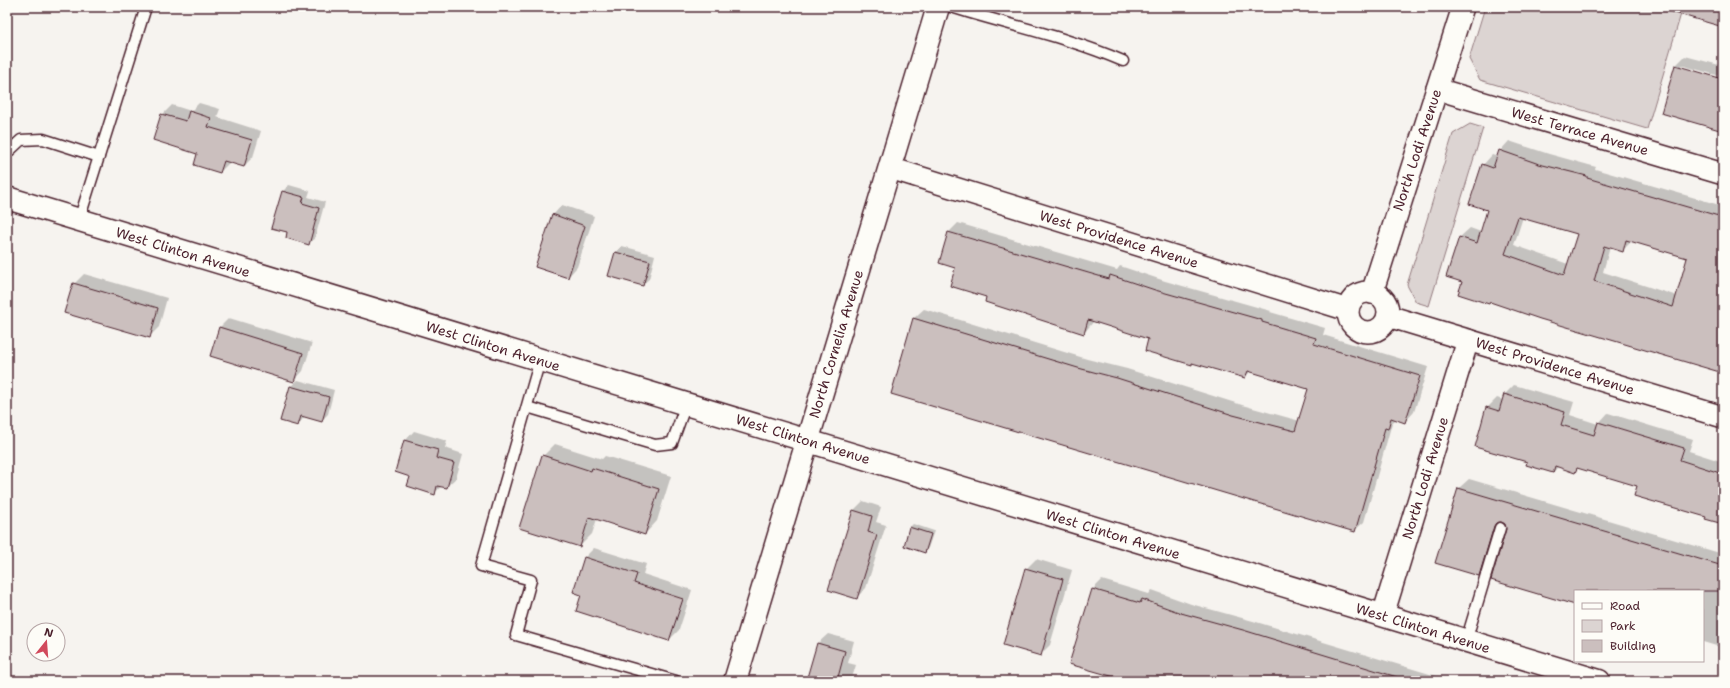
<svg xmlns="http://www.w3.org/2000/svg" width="1730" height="688" font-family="'Shantell Sans',sans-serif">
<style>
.green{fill:#dcd4d2;stroke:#937a7e}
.shadow{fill:#0003;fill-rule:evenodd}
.building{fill:#cbbfbe;stroke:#4a1f2b;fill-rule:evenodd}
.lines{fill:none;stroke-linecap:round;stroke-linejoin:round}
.lane-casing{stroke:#4a1f2b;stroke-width:13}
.street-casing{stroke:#4a1f2b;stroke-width:24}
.secondary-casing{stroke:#4a1f2b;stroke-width:25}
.lane{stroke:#fdfcf7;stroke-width:10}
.street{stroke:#fdfcf7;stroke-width:21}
.secondary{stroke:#fdfcf7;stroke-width:22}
.labels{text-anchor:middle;stroke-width:4;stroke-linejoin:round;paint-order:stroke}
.street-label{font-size:14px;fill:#4a1f2b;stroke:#fdfcf7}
</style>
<rect width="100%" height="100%" fill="#f6f3ef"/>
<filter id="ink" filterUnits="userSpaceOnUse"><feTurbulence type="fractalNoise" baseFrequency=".025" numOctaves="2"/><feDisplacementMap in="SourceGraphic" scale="8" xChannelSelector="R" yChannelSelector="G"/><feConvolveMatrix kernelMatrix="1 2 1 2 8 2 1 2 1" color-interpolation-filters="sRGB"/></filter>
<g filter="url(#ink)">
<g class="green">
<path d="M 1485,7 L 1683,7 L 1647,129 L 1480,80 L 1469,59 Z"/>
<path d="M 1470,124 L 1483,128 L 1429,306 L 1416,302 L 1407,285 L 1453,134 Z"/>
</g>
<g class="shadow">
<path d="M 1685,56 L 1723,66 L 1723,77 L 1681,65 L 1681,67 L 1723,79 L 1723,130 L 1662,112 L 1676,65 Z"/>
<path d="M 199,103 L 220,109 L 217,117 L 261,131 L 253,157 L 244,166 L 230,162 L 220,172 L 199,153 L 162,115 L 172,105 L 191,111 Z"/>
<path d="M 1509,141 L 1549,154 L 1596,167 L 1595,169 L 1723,206 L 1723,372 L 1447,276 L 1460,237 L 1470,228 L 1481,232 L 1488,209 L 1483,165 L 1492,155 L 1498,157 L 1500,151 ZM 1523,217 L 1578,233 L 1568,264 L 1514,245 ZM 1632,241 L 1688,257 L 1677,296 L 1603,272 L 1610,247 L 1622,251 Z"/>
<path d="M 289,185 L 310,191 L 308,197 L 325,202 L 315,238 L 308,244 L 289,232 L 283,191 Z"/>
<path d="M 562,205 L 594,216 L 577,267 L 568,277 L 553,215 Z"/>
<path d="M 958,223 L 1117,270 L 1120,266 L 1165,281 L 1271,311 L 1270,312 L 1325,328 L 1323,335 L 1428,367 L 1414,412 L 1405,422 L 1396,419 L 1392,423 L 1364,522 L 1354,531 L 892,394 L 914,318 L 924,309 L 1087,359 L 1127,369 L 1242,405 L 1300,421 L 1309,388 L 1251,371 L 1245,377 L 1193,362 L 1191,364 L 1149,338 L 1094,321 L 1084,333 L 988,296 L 956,267 L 948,233 Z"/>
<path d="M 622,246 L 655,255 L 649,279 L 642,285 L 609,276 L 616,252 Z"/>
<path d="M 84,274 L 167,298 L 159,327 L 149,337 L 74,284 Z"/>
<path d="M 229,318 L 312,343 L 303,371 L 294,381 L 211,356 L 220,327 Z"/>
<path d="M 298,380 L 334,390 L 328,414 L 321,421 L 305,416 L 298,425 L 291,386 Z"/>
<path d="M 1514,385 L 1574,402 L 1570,415 L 1598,424 L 1608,413 L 1693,439 L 1689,451 L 1720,461 L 1723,456 L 1723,523 L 1638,485 L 1579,468 L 1575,471 L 1559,466 L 1553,472 L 1528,462 L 1487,408 L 1497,398 L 1503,400 L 1504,395 Z"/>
<path d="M 414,431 L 447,441 L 445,448 L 463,454 L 456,478 L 446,487 L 442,486 L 434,493 L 411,476 L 405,441 Z"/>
<path d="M 555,444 L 602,459 L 605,456 L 671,476 L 657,521 L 645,534 L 597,519 L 592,534 L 580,546 L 543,456 Z"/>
<path d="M 1469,479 L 1723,554 L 1723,648 L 1703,642 L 1703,591 L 1575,591 L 1575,604 L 1507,530 L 1506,523 L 1501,521 L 1488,565 L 1478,575 L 1436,562 L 1459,488 Z"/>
<path d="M 863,501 L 881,507 L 876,522 L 886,525 L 866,588 L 856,598 L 854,510 Z"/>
<path d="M 913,524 L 934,531 L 928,548 L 925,551 L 905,545 L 910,527 Z"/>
<path d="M 594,548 L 646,564 L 643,574 L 692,590 L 679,630 L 669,640 L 583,594 L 585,557 Z"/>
<path d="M 1036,559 L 1072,570 L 1050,645 L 1041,654 L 1026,569 Z"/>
<path d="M 1102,580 L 1149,594 L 1152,590 L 1191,604 L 1253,621 L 1453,681 L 1129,681 L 1071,663 L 1093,589 Z"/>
<path d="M 828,634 L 854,641 L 848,663 L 856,665 L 851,681 L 807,681 L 818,643 Z"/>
</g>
<g class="building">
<path d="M 1669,7 L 1723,7 L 1723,27 L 1668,11 Z"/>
<path d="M 1675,65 L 1723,79 L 1723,131 L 1661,113 Z"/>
<path d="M 189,111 L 211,118 L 208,127 L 252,140 L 244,167 L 224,161 L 220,173 L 194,165 L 197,154 L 153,140 L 161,114 L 186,121 Z"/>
<path d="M 1499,150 L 1539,164 L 1587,176 L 1587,178 L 1722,217 L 1718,228 L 1723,230 L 1723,373 L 1540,319 L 1490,302 L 1489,304 L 1458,294 L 1462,282 L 1446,277 L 1459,237 L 1477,243 L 1487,210 L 1469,204 L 1482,164 L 1493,168 ZM 1518,217 L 1577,234 L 1564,275 L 1505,254 ZM 1626,240 L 1687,258 L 1673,307 L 1594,281 L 1604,246 L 1623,252 Z"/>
<path d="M 282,191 L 304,197 L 302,203 L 319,208 L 309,245 L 286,238 L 287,232 L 271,228 Z"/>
<path d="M 552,214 L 585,226 L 568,278 L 535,267 Z"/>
<path d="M 948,232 L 1109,279 L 1110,275 L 1155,290 L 1262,320 L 1262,322 L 1316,338 L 1314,344 L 1420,376 L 1405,423 L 1391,418 L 1388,429 L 1385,428 L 1355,532 L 891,394 L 913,318 L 1078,368 L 1117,378 L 1233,415 L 1295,431 L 1308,389 L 1248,371 L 1245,378 L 1192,363 L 1192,365 L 1145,351 L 1148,339 L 1088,320 L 1084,334 L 985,302 L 986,297 L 950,286 L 955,268 L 939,263 Z"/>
<path d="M 615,252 L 650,261 L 643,286 L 608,276 Z"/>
<path d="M 73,283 L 158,308 L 150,338 L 64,313 Z"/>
<path d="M 219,327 L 303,353 L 294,382 L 210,356 Z"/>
<path d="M 290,386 L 329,397 L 322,422 L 301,416 L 298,426 L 280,421 Z"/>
<path d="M 1504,394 L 1565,412 L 1561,425 L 1594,435 L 1598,422 L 1684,448 L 1680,460 L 1723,474 L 1723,524 L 1705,519 L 1706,517 L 1634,496 L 1637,486 L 1577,468 L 1575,473 L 1555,466 L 1553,473 L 1526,465 L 1527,462 L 1475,447 L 1486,407 L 1499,411 Z"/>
<path d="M 404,440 L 438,450 L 436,458 L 454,463 L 447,488 L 437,486 L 435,495 L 407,486 L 410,477 L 395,472 Z"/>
<path d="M 542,455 L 591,471 L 592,468 L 659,489 L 645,535 L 589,517 L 580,547 L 519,528 Z"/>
<path d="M 1458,488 L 1723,566 L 1723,591 L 1575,591 L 1575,605 L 1494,581 L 1491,580 L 1506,529 L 1505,524 L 1501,522 L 1496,523 L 1494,526 L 1479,576 L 1435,563 Z"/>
<path d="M 853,510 L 872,516 L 868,532 L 877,535 L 857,599 L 828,590 Z"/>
<path d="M 909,527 L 931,534 L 925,553 L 904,546 Z"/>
<path d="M 584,557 L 637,574 L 634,583 L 683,599 L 669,641 L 576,611 L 581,595 L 573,592 Z"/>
<path d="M 1025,568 L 1063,579 L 1041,656 L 1003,645 Z"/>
<path d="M 1092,589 L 1140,603 L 1142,599 L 1181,613 L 1243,630 L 1397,677 L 1397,681 L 1117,681 L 1118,678 L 1069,664 Z"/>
<path d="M 817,643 L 845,651 L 837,681 L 806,681 Z"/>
</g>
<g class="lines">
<defs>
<g id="lane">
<path d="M 951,7 C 1008,25 1068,37 1123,61"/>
<path d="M 7,153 L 21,140 L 43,139 L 99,157"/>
<path d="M 79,220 L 146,7"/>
<path d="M 540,360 L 481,566 L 531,580 L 516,635 L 676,681"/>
<path d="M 527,407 L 655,445 L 672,443 L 686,404"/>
<path d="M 1466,641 L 1500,528"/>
</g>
<g id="street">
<path d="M 1437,89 L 1723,174"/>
<path d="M 890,168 L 1348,310"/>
<circle cx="1368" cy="312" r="20"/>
<path d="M 1372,293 L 1463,7"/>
<path d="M 1388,316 L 1723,417"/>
<path d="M 1383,615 L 1468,340"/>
</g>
<g id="secondary">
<path d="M 7,198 L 1599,681"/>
<path d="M 735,681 L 938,7"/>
</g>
</defs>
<use href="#lane" class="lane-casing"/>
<use href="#street" class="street-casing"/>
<use href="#secondary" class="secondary-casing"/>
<use href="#lane" class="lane"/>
<use href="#street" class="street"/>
<use href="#secondary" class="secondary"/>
</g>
</g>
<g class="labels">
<g class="street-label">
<text transform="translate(1580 131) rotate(16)" y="5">West Terrace Avenue</text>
<text transform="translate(1417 150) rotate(-72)" y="5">North Lodi Avenue</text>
<text transform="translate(1119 239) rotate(17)" y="5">West Providence Avenue</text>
<text transform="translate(183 252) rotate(17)" y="5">West Clinton Avenue</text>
<text transform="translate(836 344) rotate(-73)" y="5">North Cornelia Avenue</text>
<text transform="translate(493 346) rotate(17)" y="5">West Clinton Avenue</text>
<text transform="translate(1555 366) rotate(17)" y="5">West Providence Avenue</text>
<text transform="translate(803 439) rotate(17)" y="5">West Clinton Avenue</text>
<text transform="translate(1425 478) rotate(-73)" y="5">North Lodi Avenue</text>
<text transform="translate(1113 534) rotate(17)" y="5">West Clinton Avenue</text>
<text transform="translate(1423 628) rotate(17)" y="5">West Clinton Avenue</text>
</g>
</g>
<rect width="1730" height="688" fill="none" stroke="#fdfcf7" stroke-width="24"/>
<rect x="12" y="12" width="1706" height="664" fill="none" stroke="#4a1f2b" stroke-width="1.5" filter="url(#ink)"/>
<rect x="1574" y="590" width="130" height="72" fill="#fdfcf7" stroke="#b5a4a5"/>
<rect x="1582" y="603" width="20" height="6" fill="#fdfcf7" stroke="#b5a4a5"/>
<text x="1610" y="610" font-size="12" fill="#4a1f2b">Road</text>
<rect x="1582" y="620" width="20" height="12" fill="#dcd4d2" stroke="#b5a4a5"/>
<text x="1610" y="630" font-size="12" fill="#4a1f2b">Park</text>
<rect x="1582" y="640" width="20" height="12" fill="#cbbfbe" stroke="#b5a4a5"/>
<text x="1610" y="650" font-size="12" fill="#4a1f2b">Building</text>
<g transform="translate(46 642) rotate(17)"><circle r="19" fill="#fdfcf7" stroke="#b5a4a5"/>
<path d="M0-3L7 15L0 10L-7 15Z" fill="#d1495b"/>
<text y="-6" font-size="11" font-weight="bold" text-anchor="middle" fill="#4a1f2b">N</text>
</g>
</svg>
